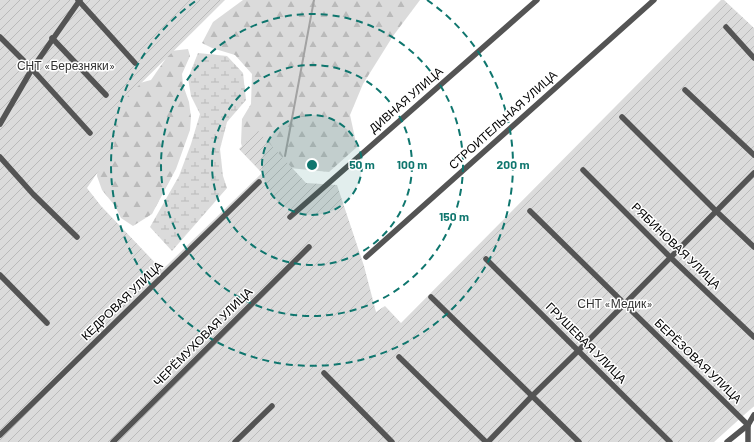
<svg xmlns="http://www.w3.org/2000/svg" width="754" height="442" font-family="Barlow,sans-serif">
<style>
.forest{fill:url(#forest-firs)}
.wetland{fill:url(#wetland-marsh)}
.garden{fill:url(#garden-furrows)}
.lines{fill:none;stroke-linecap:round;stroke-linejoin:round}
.stream{stroke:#a2a2a2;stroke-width:2}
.street{stroke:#545454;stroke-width:5.5}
.ring{fill:none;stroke:#0f766e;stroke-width:2;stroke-dasharray:7 5}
.labels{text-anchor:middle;stroke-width:3;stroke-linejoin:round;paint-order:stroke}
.park-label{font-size:12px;fill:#323232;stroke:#fff}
.street-label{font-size:12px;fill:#000;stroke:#fff}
.centre{fill:#0f766e;stroke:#fff;stroke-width:2}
.ring-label{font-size:12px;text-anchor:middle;font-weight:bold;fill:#0f766e;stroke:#fff;stroke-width:3;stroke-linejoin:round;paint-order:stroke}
</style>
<defs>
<pattern id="forest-firs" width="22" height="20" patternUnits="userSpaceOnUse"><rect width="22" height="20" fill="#dbdbdb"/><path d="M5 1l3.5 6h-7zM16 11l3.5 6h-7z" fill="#bababa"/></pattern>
<pattern id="wetland-marsh" width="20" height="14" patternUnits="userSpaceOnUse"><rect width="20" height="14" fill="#dbdbdb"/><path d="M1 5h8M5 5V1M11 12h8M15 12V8" fill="none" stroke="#bababa"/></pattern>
<pattern id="garden-furrows" width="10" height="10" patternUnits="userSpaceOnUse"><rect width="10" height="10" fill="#dbdbdb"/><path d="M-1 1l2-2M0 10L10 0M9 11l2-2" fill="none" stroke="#bababa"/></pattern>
</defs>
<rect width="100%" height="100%" fill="#fff"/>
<g class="forest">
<path d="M 243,0 L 420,0 L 393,36 L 363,84 L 350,115 L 357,147 L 329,172 L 280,167 L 244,154 L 241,143 L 242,119 L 251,104 L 252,74 L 235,55 L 212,48 L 202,43 L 213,22 Z"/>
<path d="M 188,49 L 190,56 L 182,74 L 183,85 L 189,102 L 191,117 L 190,130 L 176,169 L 152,214 L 133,226 L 121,218 L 115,206 L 102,190 L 97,176 L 100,136 L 108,104 L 136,84 L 151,80 L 171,51 Z"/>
</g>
<path class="wetland" d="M 198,53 L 227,56 L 243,73 L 246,100 L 227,122 L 220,149 L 223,176 L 227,188 L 172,251 L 150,227 L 179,176 L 191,144 L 200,114 L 191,96 L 188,78 Z"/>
<path class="garden" d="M 0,0 L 225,0 L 117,107 L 114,148 L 87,188 L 101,206 L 162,270 L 262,173 L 239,149 L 258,131 L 306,183 L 337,185 L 364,266 L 376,312 L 385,306 L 401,323 L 721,0 L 724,0 L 754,28 L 754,406 L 714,442 L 0,442 Z"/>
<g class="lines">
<path class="stream" d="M 285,156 L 314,0"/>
<g class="street">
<path d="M 78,0 L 135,63"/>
<path d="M 726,27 L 754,58"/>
<path d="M 0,37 L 32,69 L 90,133"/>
<path d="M 52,38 L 106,95"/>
<path d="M 685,90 L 754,155"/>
<path d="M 622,117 L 716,211 L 754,247"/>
<path d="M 0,124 L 32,69 L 80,0"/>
<path d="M 0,157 L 33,194 L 77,237"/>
<path d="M 583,170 L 670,257 L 754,337"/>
<path d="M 530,211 L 748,425"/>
<path d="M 290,217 L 537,0"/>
<path d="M 366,257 L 654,0"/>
<path d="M 486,259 L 670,442"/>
<path d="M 0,275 L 47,323"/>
<path d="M 431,297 L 579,442"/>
<path d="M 399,357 L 486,442"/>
<path d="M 324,373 L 392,442"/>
<path d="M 748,425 L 748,442"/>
<path d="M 0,435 L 259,182"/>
<path d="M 113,442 L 309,247"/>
<path d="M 235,442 L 272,406"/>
<path d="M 488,442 L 532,396 L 578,351 L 754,173"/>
<path d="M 727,442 L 748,425 L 754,415"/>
</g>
</g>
<circle cx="312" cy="165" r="50" fill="#0f766e" fill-opacity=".12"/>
<g class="ring">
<circle cx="312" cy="165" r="50"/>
<circle cx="312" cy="165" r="100"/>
<circle cx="312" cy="165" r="151"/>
<path d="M427 0A201 201 0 1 1 197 0"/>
</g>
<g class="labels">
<g class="park-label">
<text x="66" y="70">СНТ «Березняки»</text>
<text x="615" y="308">СНТ «Медик»</text>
</g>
<g class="street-label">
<text transform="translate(406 100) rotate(-41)" y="4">ДИВНАЯ УЛИЦА</text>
<text transform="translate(503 120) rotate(-42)" y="4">СТРОИТЕЛЬНАЯ УЛИЦА</text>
<text transform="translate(676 246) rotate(44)" y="4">РЯБИНОВАЯ УЛИЦА</text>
<text transform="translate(122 301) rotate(-44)" y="4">КЕДРОВАЯ УЛИЦА</text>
<text transform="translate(203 337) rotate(-45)" y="4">ЧЕРЁМУХОВАЯ УЛИЦА</text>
<text transform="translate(586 343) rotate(45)" y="4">ГРУШЕВАЯ УЛИЦА</text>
<text transform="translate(698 361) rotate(44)" y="4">БЕРЁЗОВАЯ УЛИЦА</text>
</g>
</g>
<circle cx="312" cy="165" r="6" class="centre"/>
<g class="ring-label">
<text x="362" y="169">50 m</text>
<text x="412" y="169">100 m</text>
<text x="513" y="169">200 m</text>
<text x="454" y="221">150 m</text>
</g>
</svg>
